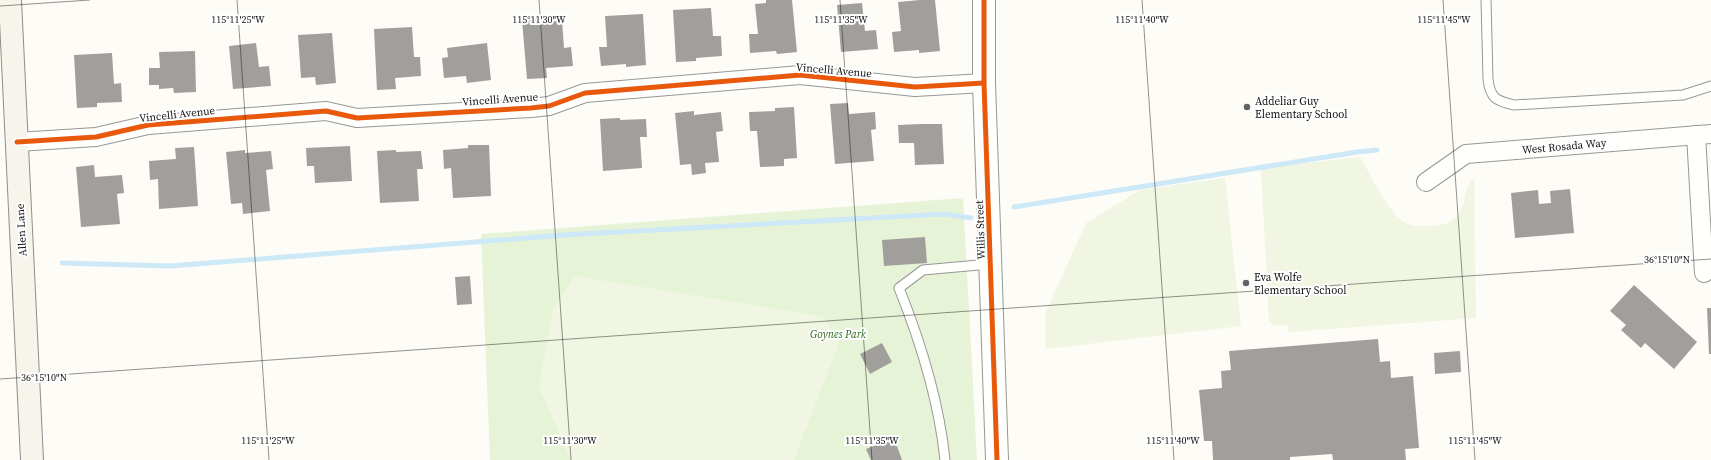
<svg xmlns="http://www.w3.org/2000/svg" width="1711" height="460" font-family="'Source Serif 4',serif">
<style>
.green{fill:#e7f3d7}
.pitch{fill:#f0f6e1}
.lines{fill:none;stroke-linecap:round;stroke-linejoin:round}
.stream{stroke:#cde8f7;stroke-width:5}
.building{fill:#a19f9c}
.service-casing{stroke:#979795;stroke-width:11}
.minor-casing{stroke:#979795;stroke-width:20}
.tertiary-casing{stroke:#979795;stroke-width:24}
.secondary-casing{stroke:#8e8d8b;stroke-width:24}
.service{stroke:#fffffe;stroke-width:9}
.minor{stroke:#fffffe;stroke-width:18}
.tertiary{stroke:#fffffe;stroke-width:22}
.secondary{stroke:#f6f4eb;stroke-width:22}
.cycleway-casing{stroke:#fff;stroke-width:8}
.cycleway{stroke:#e8590c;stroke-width:5}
.ticks{fill:none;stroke:#111;stroke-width:1;stroke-opacity:0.45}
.poi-dot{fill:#646362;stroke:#fff;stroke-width:1.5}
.labels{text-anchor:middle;stroke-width:4;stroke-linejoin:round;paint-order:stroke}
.street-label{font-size:11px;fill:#111;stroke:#fff}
.poi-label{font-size:11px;fill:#111;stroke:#fff;text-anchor:start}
.park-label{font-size:11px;font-style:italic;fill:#2f6b1f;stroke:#fff}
.ticks-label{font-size:10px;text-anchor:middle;fill:#111;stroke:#fff;stroke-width:4;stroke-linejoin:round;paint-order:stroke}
</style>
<rect width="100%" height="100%" fill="#fdfcf7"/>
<path class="green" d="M 963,198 L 977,460 L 490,460 L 481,234 Z"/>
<g class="pitch">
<path d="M 1360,157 C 1371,175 1389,216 1408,224 C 1415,227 1425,226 1432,226 C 1441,226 1451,223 1457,216 C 1468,203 1462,189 1474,178 L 1476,318 L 1289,332 L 1288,326 L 1274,325 L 1269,321 L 1261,168 Z"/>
<path d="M 1225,178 L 1241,326 L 1046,349 L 1045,314 L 1086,223 L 1140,190 Z"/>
<path d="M 575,276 L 824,317 L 839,343 L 794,460 L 571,460 L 539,387 L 553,309 Z"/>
</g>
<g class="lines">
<g class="stream">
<path d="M 1014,207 L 1357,152 L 1377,150"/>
<path d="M 62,263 L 170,266 L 564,235 L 944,214 L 971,218"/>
</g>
</g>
<g class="building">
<path d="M 766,0 L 792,0 L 797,52 L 777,54 L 776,51 L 750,53 L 749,34 L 758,34 L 755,4 L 766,3 Z"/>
<path d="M 920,0 L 935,0 L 940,51 L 919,53 L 919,50 L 894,52 L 892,32 L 901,31 L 898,2 Z"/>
<path d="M 862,3 L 865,31 L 876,30 L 878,49 L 841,52 L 837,5 Z"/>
<path d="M 711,8 L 713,36 L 721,36 L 722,56 L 696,58 L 696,61 L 676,62 L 673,10 Z"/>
<path d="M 643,14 L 646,65 L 626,67 L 626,64 L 601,66 L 599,47 L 607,47 L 605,16 Z"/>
<path d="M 536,18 L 536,22 L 562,20 L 564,48 L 571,47 L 573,66 L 546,68 L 547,78 L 527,79 L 522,20 Z"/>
<path d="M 412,27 L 414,57 L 420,57 L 421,76 L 395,78 L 396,89 L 377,90 L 374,29 Z"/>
<path d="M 332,33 L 336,83 L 316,85 L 315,77 L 301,78 L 298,35 Z"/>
<path d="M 256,43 L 259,67 L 269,66 L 271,86 L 233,89 L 229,46 Z"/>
<path d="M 487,43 L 491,80 L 467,83 L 466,76 L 444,78 L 442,58 L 448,57 L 447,48 Z"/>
<path d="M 195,51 L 196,92 L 174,93 L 173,88 L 159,89 L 159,85 L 149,85 L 149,68 L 160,68 L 159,52 Z"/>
<path d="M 112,53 L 114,84 L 121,83 L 122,102 L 97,103 L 97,107 L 77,108 L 74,55 Z"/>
<path d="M 848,103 L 849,114 L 875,112 L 876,129 L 871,130 L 874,161 L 835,164 L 830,104 Z"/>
<path d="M 794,107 L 797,158 L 784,159 L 784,166 L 760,167 L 757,131 L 750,131 L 749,112 L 775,111 L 775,108 Z"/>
<path d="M 694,111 L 694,115 L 721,112 L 723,131 L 716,132 L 719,162 L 705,163 L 706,173 L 692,175 L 691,164 L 680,165 L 675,113 Z"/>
<path d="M 620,118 L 620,120 L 646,119 L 647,137 L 640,137 L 642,168 L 603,171 L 600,119 Z"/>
<path d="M 922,124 L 942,124 L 944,164 L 915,165 L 914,143 L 899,143 L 898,125 Z"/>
<path d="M 468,145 L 489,145 L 491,196 L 453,198 L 451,168 L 444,169 L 443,150 L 468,148 Z"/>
<path d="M 350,146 L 352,181 L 315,183 L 314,166 L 307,166 L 306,148 Z"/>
<path d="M 194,147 L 198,206 L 159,209 L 158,179 L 150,180 L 149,161 L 176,159 L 175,148 Z"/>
<path d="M 245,150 L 245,153 L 271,151 L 273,169 L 266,170 L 270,211 L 243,214 L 242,203 L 231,204 L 226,152 Z"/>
<path d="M 396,150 L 396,152 L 421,151 L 423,169 L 417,169 L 419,201 L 380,203 L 377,151 Z"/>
<path d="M 94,165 L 95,177 L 122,175 L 124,193 L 117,194 L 120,224 L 81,227 L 76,167 Z"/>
<path d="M 1570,189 L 1574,233 L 1515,238 L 1511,193 L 1538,190 L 1539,204 L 1551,203 L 1550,191 Z"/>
<path d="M 925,237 L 927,263 L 884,266 L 882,240 Z"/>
<path d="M 470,276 L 472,304 L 457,305 L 455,277 Z"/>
<path d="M 1634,285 L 1697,342 L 1674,369 L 1645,343 L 1641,348 L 1621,330 L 1626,325 L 1610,311 Z"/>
<path d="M 1707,308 L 1711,308 L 1711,354 L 1709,354 Z"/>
<path d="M 1378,339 L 1380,362 L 1390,361 L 1391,378 L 1413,376 L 1419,448 L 1405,449 L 1406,460 L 1333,460 L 1332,454 L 1290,457 L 1290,460 L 1213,460 L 1212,441 L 1204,441 L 1199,390 L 1222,388 L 1221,371 L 1231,370 L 1229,351 Z"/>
<path d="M 882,343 L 892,362 L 870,374 L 860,354 Z"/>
<path d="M 1460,351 L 1461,372 L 1435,374 L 1434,353 Z"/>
<path d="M 894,438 L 902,460 L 871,460 L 866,449 Z"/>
</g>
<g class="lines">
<defs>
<g id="service">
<path d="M 1486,0 L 1488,79 C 1490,98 1496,101 1514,105 L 1683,95 L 1711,86"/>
<path d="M 945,460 C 939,401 921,343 899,288 L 923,270 L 990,264"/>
</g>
<g id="minor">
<path d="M 1696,135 L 1704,273"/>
<path d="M 17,142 L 96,137 L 148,125 L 326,111 L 357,118 L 531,108 L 549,106 L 585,93 L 800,75 L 915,87 L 984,83"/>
<path d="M 1426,182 L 1466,154 L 1711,134"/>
</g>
<path id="tertiary" d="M 984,0 L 984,83 L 997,460"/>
<path id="secondary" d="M 10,0 L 32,460"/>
</defs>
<use href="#service" class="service-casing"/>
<use href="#minor" class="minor-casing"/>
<use href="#tertiary" class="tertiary-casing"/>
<use href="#secondary" class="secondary-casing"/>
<use href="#service" class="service"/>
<use href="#minor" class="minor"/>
<use href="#tertiary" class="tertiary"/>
<use href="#secondary" class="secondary"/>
<defs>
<g id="cycleway">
<path d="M 984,0 L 984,83 L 997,460"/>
<path d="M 17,142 L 96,137 L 148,125 L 326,111 L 357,118 L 531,108 L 549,106 L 585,93 L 800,75 L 915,87 L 984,83"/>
</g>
</defs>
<use href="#cycleway" class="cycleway-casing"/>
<use href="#cycleway" class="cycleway"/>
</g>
<path class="ticks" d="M 237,0 L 269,460M 539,0 L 571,460M 840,0 L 872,460M 1142,0 L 1174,460M 1443,0 L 1475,460M 0,6 L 90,0M 0,379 L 1711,259"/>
<g class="poi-dot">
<circle cx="1247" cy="107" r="4"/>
<circle cx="1246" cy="283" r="4"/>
</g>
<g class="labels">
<g class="street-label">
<text transform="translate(834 70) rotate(5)" y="4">Vincelli Avenue</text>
<text transform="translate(500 99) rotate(-4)" y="4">Vincelli Avenue</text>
<text transform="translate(177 114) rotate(-6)" y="4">Vincelli Avenue</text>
<text transform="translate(1564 146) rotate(-5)" y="4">West Rosada Way</text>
<text transform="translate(21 230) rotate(-93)" y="4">Allen Lane</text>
<text transform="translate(980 230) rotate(-92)" y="4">Willis Street</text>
</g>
<g class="poi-label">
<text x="1255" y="105">Addeliar Guy<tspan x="1255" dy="13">Elementary School</tspan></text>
<text x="1254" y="281">Eva Wolfe<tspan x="1254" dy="13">Elementary School</tspan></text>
</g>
<g class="park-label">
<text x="838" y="338">Goynes Park</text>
</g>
</g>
<g class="ticks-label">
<text x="238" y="23">115°11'25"W</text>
<text x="539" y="23">115°11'30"W</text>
<text x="841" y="23">115°11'35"W</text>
<text x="1142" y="23">115°11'40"W</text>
<text x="1444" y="23">115°11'45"W</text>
<text x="1667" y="263">36°15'10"N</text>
<text x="44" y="381">36°15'10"N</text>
<text x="268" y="444">115°11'25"W</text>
<text x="570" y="444">115°11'30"W</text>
<text x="872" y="444">115°11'35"W</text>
<text x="1173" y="444">115°11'40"W</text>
<text x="1475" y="444">115°11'45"W</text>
</g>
</svg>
